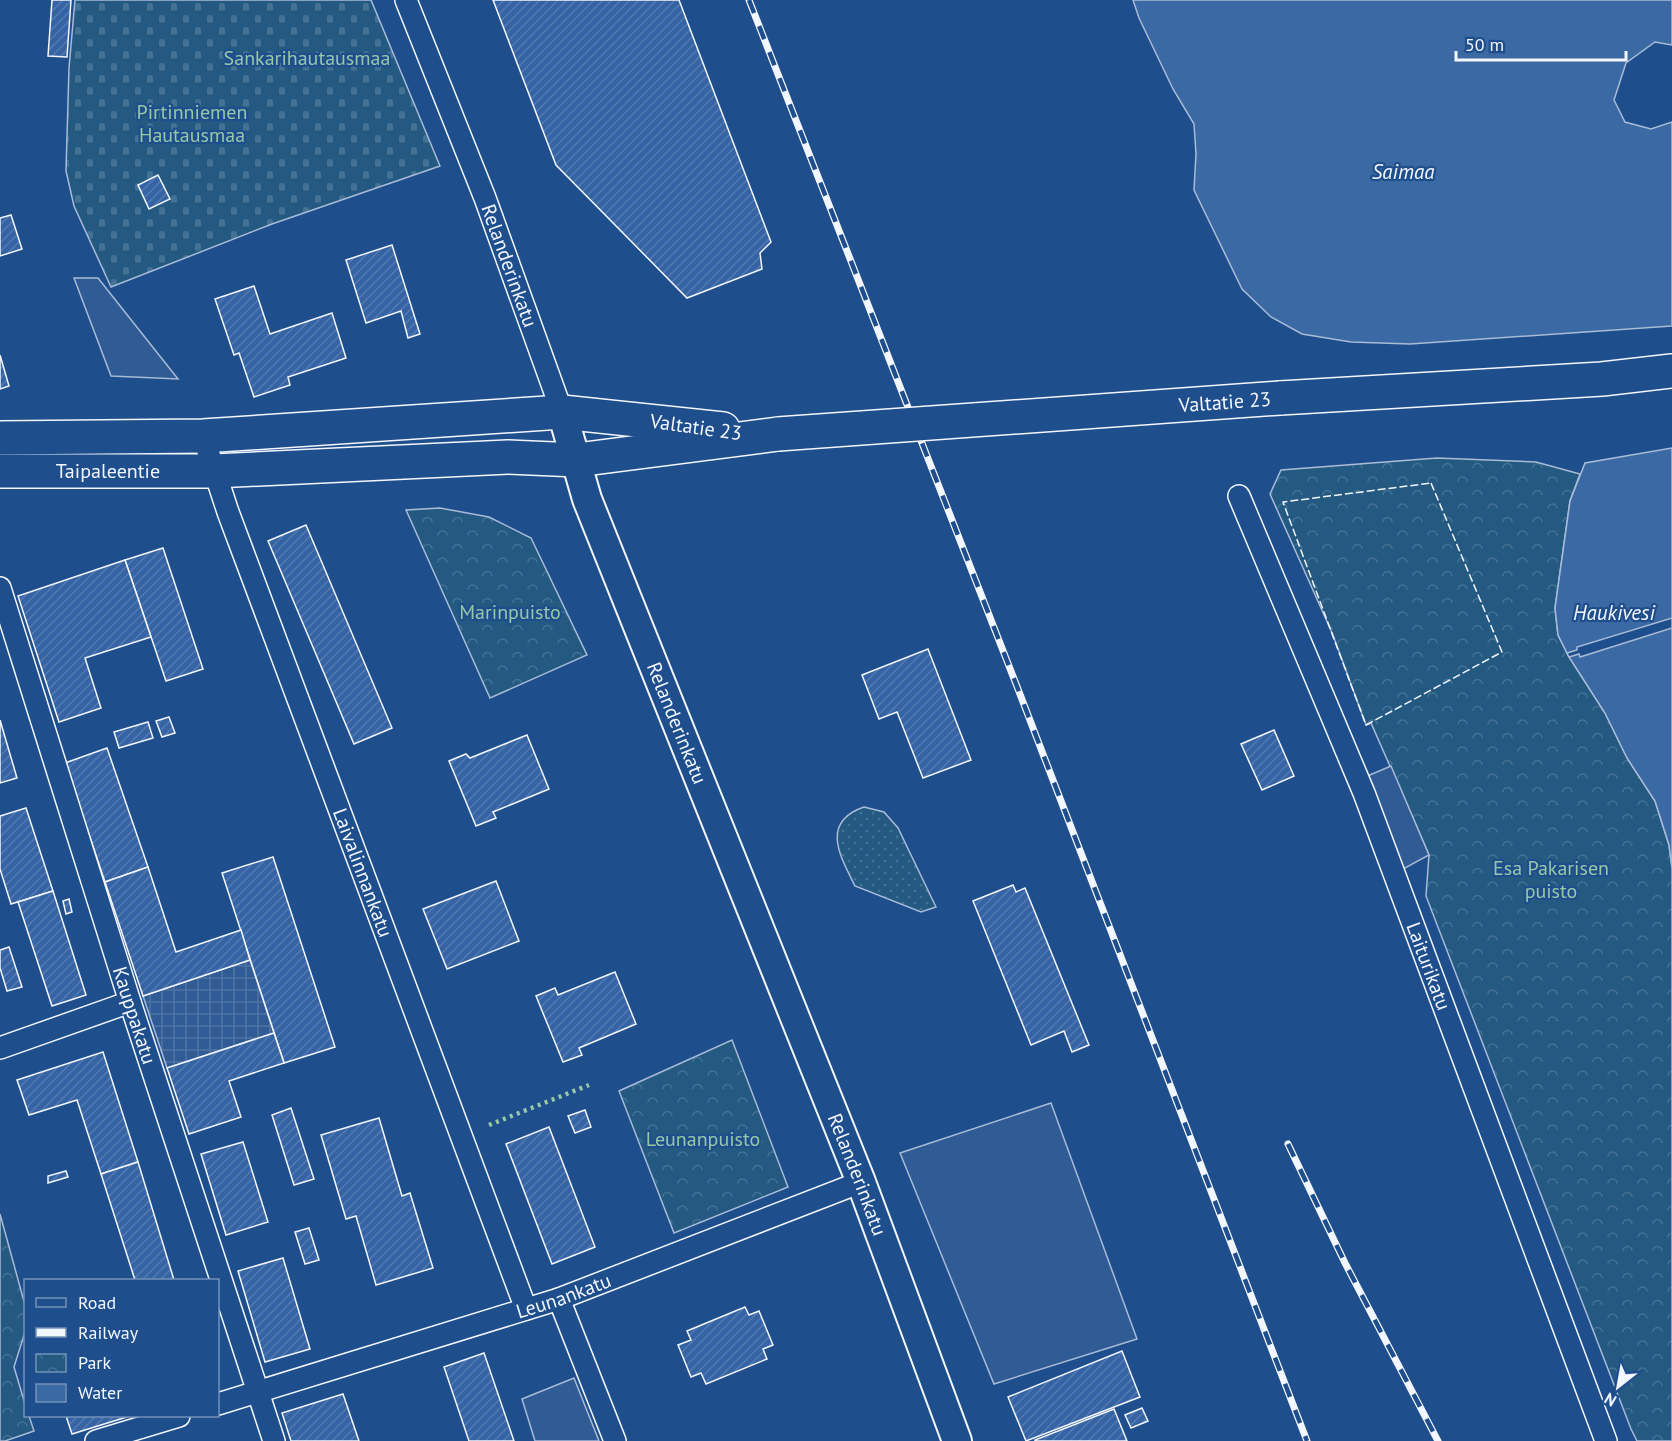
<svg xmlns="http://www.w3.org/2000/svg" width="1672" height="1441" font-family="'PT Sans',sans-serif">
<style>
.grass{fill:url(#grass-dots);stroke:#a8bbd7;stroke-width:1.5}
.cemetery{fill:url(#cemetery-stones);stroke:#a8bbd7;stroke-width:1.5}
.park{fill:url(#park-crowns);stroke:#a8bbd7;stroke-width:1.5}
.parking{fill:#305b95;stroke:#a8bbd7;stroke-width:1.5}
.plaza{fill:url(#plaza-grid);stroke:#a8bbd7;stroke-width:1.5}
.water{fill:#3b69a3;stroke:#a8bbd7;stroke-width:1.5}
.pier{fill:#1f4e8c;stroke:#a8bbd7;stroke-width:1.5}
.building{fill:url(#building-hatch);stroke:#f2f6ff;stroke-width:1.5}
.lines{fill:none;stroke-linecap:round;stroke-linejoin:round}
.street-casing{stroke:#f2f6ff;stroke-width:24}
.secondary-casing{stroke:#f2f6ff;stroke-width:32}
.highway-casing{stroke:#f2f6ff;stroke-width:36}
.street{stroke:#1f4e8c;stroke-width:21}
.secondary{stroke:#1f4e8c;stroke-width:28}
.highway{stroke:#1f4e8c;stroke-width:33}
.rail-casing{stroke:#f2f6ff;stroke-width:7}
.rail{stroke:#1f4e8c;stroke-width:4.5;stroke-dasharray:14;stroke-linecap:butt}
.highway-bridge-casing{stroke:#f2f6ff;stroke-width:36;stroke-linecap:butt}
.highway-bridge{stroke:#1f4e8c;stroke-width:33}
.hedge{stroke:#97c8a6;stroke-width:4.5;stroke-dasharray:3 4.5;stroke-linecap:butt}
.fence{stroke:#f2f6ff;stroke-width:1.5;stroke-dasharray:8 3;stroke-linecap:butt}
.labels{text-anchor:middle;stroke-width:4.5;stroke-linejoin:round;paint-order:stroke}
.park-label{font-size:20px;fill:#97c8a6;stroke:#1f4e8c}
.street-label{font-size:20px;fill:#f2f6ff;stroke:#1f4e8c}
.water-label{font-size:21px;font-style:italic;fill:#f2f6ff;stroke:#1f4e8c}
</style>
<defs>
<pattern id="grass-dots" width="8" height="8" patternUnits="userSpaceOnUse" patternTransform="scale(1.5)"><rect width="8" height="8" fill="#245a82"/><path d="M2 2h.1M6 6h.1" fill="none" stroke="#447295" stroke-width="1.8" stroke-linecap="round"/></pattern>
<pattern id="cemetery-stones" width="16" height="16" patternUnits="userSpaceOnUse" patternTransform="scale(1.5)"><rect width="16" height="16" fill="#245a82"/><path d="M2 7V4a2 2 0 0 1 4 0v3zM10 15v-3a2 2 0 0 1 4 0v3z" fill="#447295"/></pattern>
<pattern id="park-crowns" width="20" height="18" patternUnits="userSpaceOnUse" patternTransform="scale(1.5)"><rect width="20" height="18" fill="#245a82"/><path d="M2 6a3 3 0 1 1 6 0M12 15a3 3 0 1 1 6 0" fill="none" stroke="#447295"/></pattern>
<pattern id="plaza-grid" width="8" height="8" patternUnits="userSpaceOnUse" patternTransform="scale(1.5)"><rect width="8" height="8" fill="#305b95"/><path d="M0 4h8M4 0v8" fill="none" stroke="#4e73a5"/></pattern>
<pattern id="building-hatch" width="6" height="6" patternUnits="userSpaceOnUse" patternTransform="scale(1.5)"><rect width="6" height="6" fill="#3563a3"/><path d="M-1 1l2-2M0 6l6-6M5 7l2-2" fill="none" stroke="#537ab1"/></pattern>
</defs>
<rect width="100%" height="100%" fill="#1f4e8c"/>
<path class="grass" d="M 864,807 L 884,812 L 898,828 L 936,907 L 921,912 L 855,886 C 840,856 820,822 864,807 Z"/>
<path class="cemetery" d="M 75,0 L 371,0 L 440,166 L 272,224 L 111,287 L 74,206 L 66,171 L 69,68 Z"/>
<g class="park">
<path d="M 1437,458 L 1536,462 L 1580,474 L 1570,501 L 1555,608 L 1558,635 L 1569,657 L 1605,713 L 1627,758 L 1655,801 L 1669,845 L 1672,868 L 1672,1441 L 1637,1441 L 1631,1429 L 1426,896 L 1429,855 L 1371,723 L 1366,725 L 1333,635 L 1270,494 L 1281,470 Z"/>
<path d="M 440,508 L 489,517 L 531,538 L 587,655 L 490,698 L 406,510 Z"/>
<path d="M 732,1040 L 788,1187 L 674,1233 L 619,1091 Z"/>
<path d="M 0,1214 L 25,1305 L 25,1332 L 14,1367 L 25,1404 L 26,1416 L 29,1416 L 34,1431 L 5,1441 L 0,1441 Z"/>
</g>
<g class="parking">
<path d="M 74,278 L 98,278 L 178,379 L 111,376 Z"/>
<path d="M 1391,766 L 1429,855 L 1394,874 L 1358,780 Z"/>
<path d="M 1051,1103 L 1137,1339 L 994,1384 L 900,1153 Z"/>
<path d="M 574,1378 L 599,1441 L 535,1441 L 522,1399 Z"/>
</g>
<path class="plaza" d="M 250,960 L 274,1033 L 167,1068 L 143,996 Z"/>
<g class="water">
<path d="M 1133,0 L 1672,0 L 1672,45 L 1655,42 L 1626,63 L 1614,100 L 1625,122 L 1651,129 L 1672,122 L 1672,326 L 1410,344 L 1351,342 L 1302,334 L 1271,317 L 1242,289 L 1194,190 L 1196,154 L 1194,124 L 1173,89 L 1139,18 Z"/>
<path d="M 1672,448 L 1672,868 L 1669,845 L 1655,801 L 1627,758 L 1605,713 L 1569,657 L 1558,635 L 1555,608 L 1570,501 L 1585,463 Z"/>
</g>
<path class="pier" d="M 1672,618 L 1672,628 L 1580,657 L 1579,654 L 1569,657 L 1567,653 L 1577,650 L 1577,647 Z"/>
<g class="building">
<path d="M 52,0 L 71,0 L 67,57 L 48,56 Z"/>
<path d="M 493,0 L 679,0 L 771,242 L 760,253 L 762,269 L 687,298 L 556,165 Z"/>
<path d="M 158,175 L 170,199 L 149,209 L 138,185 Z"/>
<path d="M 11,215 L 22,249 L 0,256 L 0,218 Z"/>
<path d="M 392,245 L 420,334 L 408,338 L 401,311 L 366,323 L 346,260 Z"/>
<path d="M 254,286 L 270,334 L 332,313 L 346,358 L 288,377 L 290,385 L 254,397 L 239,353 L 234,355 L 215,299 Z"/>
<path d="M 0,355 L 9,386 L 0,389 Z"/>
<path d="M 306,525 L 392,728 L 354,744 L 268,541 Z"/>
<path d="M 163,548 L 203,669 L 166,681 L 125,560 Z"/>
<path d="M 125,560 L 151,637 L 85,658 L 101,708 L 59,722 L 18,596 Z"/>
<path d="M 928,649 L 971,760 L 923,778 L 897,712 L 879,719 L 862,675 Z"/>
<path d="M 169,717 L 175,733 L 162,737 L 156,721 Z"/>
<path d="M 0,720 L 17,778 L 0,783 Z"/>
<path d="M 148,722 L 153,738 L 119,748 L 114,732 Z"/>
<path d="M 1274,730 L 1294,776 L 1262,790 L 1241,744 Z"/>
<path d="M 527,735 L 549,789 L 493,812 L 496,818 L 476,826 L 449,761 L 466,754 L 470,758 Z"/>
<path d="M 107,748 L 148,867 L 105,882 L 65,763 Z"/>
<path d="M 26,808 L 53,891 L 11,904 L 0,869 L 0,816 Z"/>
<path d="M 273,857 L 335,1047 L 284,1063 L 222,873 Z"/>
<path d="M 148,867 L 176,952 L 241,930 L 250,960 L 143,996 L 105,882 Z"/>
<path d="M 496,881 L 519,941 L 447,969 L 423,909 Z"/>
<path d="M 1013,885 L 1016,892 L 1025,888 L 1089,1045 L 1072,1052 L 1064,1031 L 1031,1045 L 973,901 Z"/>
<path d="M 53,891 L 86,995 L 52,1006 L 18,902 Z"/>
<path d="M 69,899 L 72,912 L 66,914 L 63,901 Z"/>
<path d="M 9,947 L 22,987 L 7,991 L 0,968 L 0,950 Z"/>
<path d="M 615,972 L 636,1024 L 579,1048 L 582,1055 L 563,1062 L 536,996 L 555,988 L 558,995 Z"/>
<path d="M 274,1033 L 284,1063 L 229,1081 L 241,1117 L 189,1134 L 167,1068 Z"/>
<path d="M 103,1052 L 138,1162 L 101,1174 L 77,1100 L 29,1115 L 17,1080 Z"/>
<path d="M 291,1108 L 314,1179 L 294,1185 L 272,1115 Z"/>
<path d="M 585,1110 L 591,1127 L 575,1133 L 568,1116 Z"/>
<path d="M 379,1118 L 402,1196 L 410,1193 L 433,1268 L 376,1285 L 356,1216 L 346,1219 L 321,1135 Z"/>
<path d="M 549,1127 L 595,1247 L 552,1264 L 506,1144 Z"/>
<path d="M 243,1142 L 268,1222 L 226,1235 L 201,1154 Z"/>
<path d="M 138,1162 L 174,1280 L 135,1280 L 101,1174 Z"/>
<path d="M 66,1171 L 68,1177 L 48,1183 L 48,1176 Z"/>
<path d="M 309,1228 L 319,1260 L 305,1264 L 295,1232 Z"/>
<path d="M 283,1258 L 310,1349 L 265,1362 L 238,1271 Z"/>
<path d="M 745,1307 L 749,1315 L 759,1311 L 773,1345 L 763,1349 L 767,1359 L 706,1384 L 701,1373 L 691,1377 L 678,1345 L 691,1340 L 687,1331 Z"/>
<path d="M 1122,1351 L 1140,1397 L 1026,1441 L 1008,1397 Z"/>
<path d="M 484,1353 L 514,1441 L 469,1441 L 444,1367 Z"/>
<path d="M 343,1394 L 359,1441 L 291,1441 L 282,1413 Z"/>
<path d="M 1142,1408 L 1148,1421 L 1131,1428 L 1125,1415 Z"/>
<path d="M 1114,1409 L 1127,1441 L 1035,1441 L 1035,1440 Z"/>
<path d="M 66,1416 L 130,1416 L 72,1434 Z"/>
</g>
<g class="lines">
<defs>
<g id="street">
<path id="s1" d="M 406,0 L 485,198 L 562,412"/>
<path id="s2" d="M 203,436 L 228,512 L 526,1309"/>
<path id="s3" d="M 1239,496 L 1364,793 L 1606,1441"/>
<path id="s4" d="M 0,588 L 130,1002 L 274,1441"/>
<path d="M 0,1048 L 130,1002"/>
<path d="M 559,1299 L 615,1441"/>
<path id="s5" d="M 218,1404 L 559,1299 L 861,1182"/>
<path d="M 96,1441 L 179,1416"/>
</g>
<g id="secondary">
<path id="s6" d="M 562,412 L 587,499 L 861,1182 L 957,1441"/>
</g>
<g id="highway">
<path d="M 1280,398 L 1602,379 L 1672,371"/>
<path d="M 0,438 L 203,436 L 562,412 L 723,429"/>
<path id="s7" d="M 0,471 L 215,471 L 508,457 L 577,460 L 778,434"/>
</g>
</defs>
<use href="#street" class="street-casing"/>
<use href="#secondary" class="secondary-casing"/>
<use href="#highway" class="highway-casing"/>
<use href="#street" class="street"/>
<use href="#secondary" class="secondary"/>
<use href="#highway" class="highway"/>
<defs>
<g id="rail">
<path d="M 749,0 L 1018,689 L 1307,1441"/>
<path d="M 1288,1144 L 1345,1263 L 1438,1441"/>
</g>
</defs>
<use href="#rail" class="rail-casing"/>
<use href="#rail" class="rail"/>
<defs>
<g id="highway-bridge">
<path id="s8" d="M 778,434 L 1280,398"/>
</g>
</defs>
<use href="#highway-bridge" class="highway-bridge-casing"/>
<use href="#highway-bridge" class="highway-bridge"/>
<path class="hedge" d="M 489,1125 L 589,1085"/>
<path class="fence" d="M 1431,483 L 1502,652 L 1366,725 L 1283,502 Z"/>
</g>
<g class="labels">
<g class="park-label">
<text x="307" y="65">Sankarihautausmaa</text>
<text x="192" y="119">Pirtinniemen<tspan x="192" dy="23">Hautausmaa</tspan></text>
<text x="510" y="619">Marinpuisto</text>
<text x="1551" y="875">Esa Pakarisen<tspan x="1551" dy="23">puisto</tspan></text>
<text x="703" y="1146">Leunanpuisto</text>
</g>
<g class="street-label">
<text dy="7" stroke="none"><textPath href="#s1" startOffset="285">Relanderinkatu</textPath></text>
<text dy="7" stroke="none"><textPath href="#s8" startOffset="448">Valtatie 23</textPath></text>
<text transform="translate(696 427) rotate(8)" y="7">Valtatie 23</text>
<text dy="7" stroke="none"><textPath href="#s7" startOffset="108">Taipaleentie</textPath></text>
<text dy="7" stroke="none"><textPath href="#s6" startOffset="332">Relanderinkatu</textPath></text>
<text dy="7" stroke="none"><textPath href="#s2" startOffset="465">Laivalinnankatu</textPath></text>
<text dy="7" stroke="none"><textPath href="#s3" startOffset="507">Laiturikatu</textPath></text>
<text dy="7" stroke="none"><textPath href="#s4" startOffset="448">Kauppakatu</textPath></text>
<text dy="7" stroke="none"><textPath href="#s6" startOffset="818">Relanderinkatu</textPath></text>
<text dy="7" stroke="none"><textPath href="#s5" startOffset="362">Leunankatu</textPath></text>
</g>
<g class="water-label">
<text x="1403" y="179">Saimaa</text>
<text x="1614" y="620">Haukivesi</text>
</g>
</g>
<rect x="24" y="1279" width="195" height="138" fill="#1f4e8c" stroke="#7391ba" stroke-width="1.5"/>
<rect x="36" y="1298" width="30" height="9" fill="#1f4e8c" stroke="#7391ba" stroke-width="1.5"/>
<text x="78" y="1309" font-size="18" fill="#f2f6ff">Road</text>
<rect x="36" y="1328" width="30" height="9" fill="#f2f6ff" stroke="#7391ba" stroke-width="1.5"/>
<text x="78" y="1339" font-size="18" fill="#f2f6ff">Railway</text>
<rect x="36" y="1354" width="30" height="18" fill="url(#park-crowns)" stroke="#7391ba" stroke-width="1.5"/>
<text x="78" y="1369" font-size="18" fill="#f2f6ff">Park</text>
<rect x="36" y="1384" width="30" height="18" fill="#3b69a3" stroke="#7391ba" stroke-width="1.5"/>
<text x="78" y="1399" font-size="18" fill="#f2f6ff">Water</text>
<g transform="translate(1618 1387) rotate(211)" stroke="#1f4e8c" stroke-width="4.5" paint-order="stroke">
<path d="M0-4.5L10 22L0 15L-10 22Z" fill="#f2f6ff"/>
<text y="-9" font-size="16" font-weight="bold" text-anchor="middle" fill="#f2f6ff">N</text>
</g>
<path d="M1456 51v9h170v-9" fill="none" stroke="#f2f6ff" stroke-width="3"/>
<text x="1465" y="51" font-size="18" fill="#f2f6ff" stroke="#1f4e8c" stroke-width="4.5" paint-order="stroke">50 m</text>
</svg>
